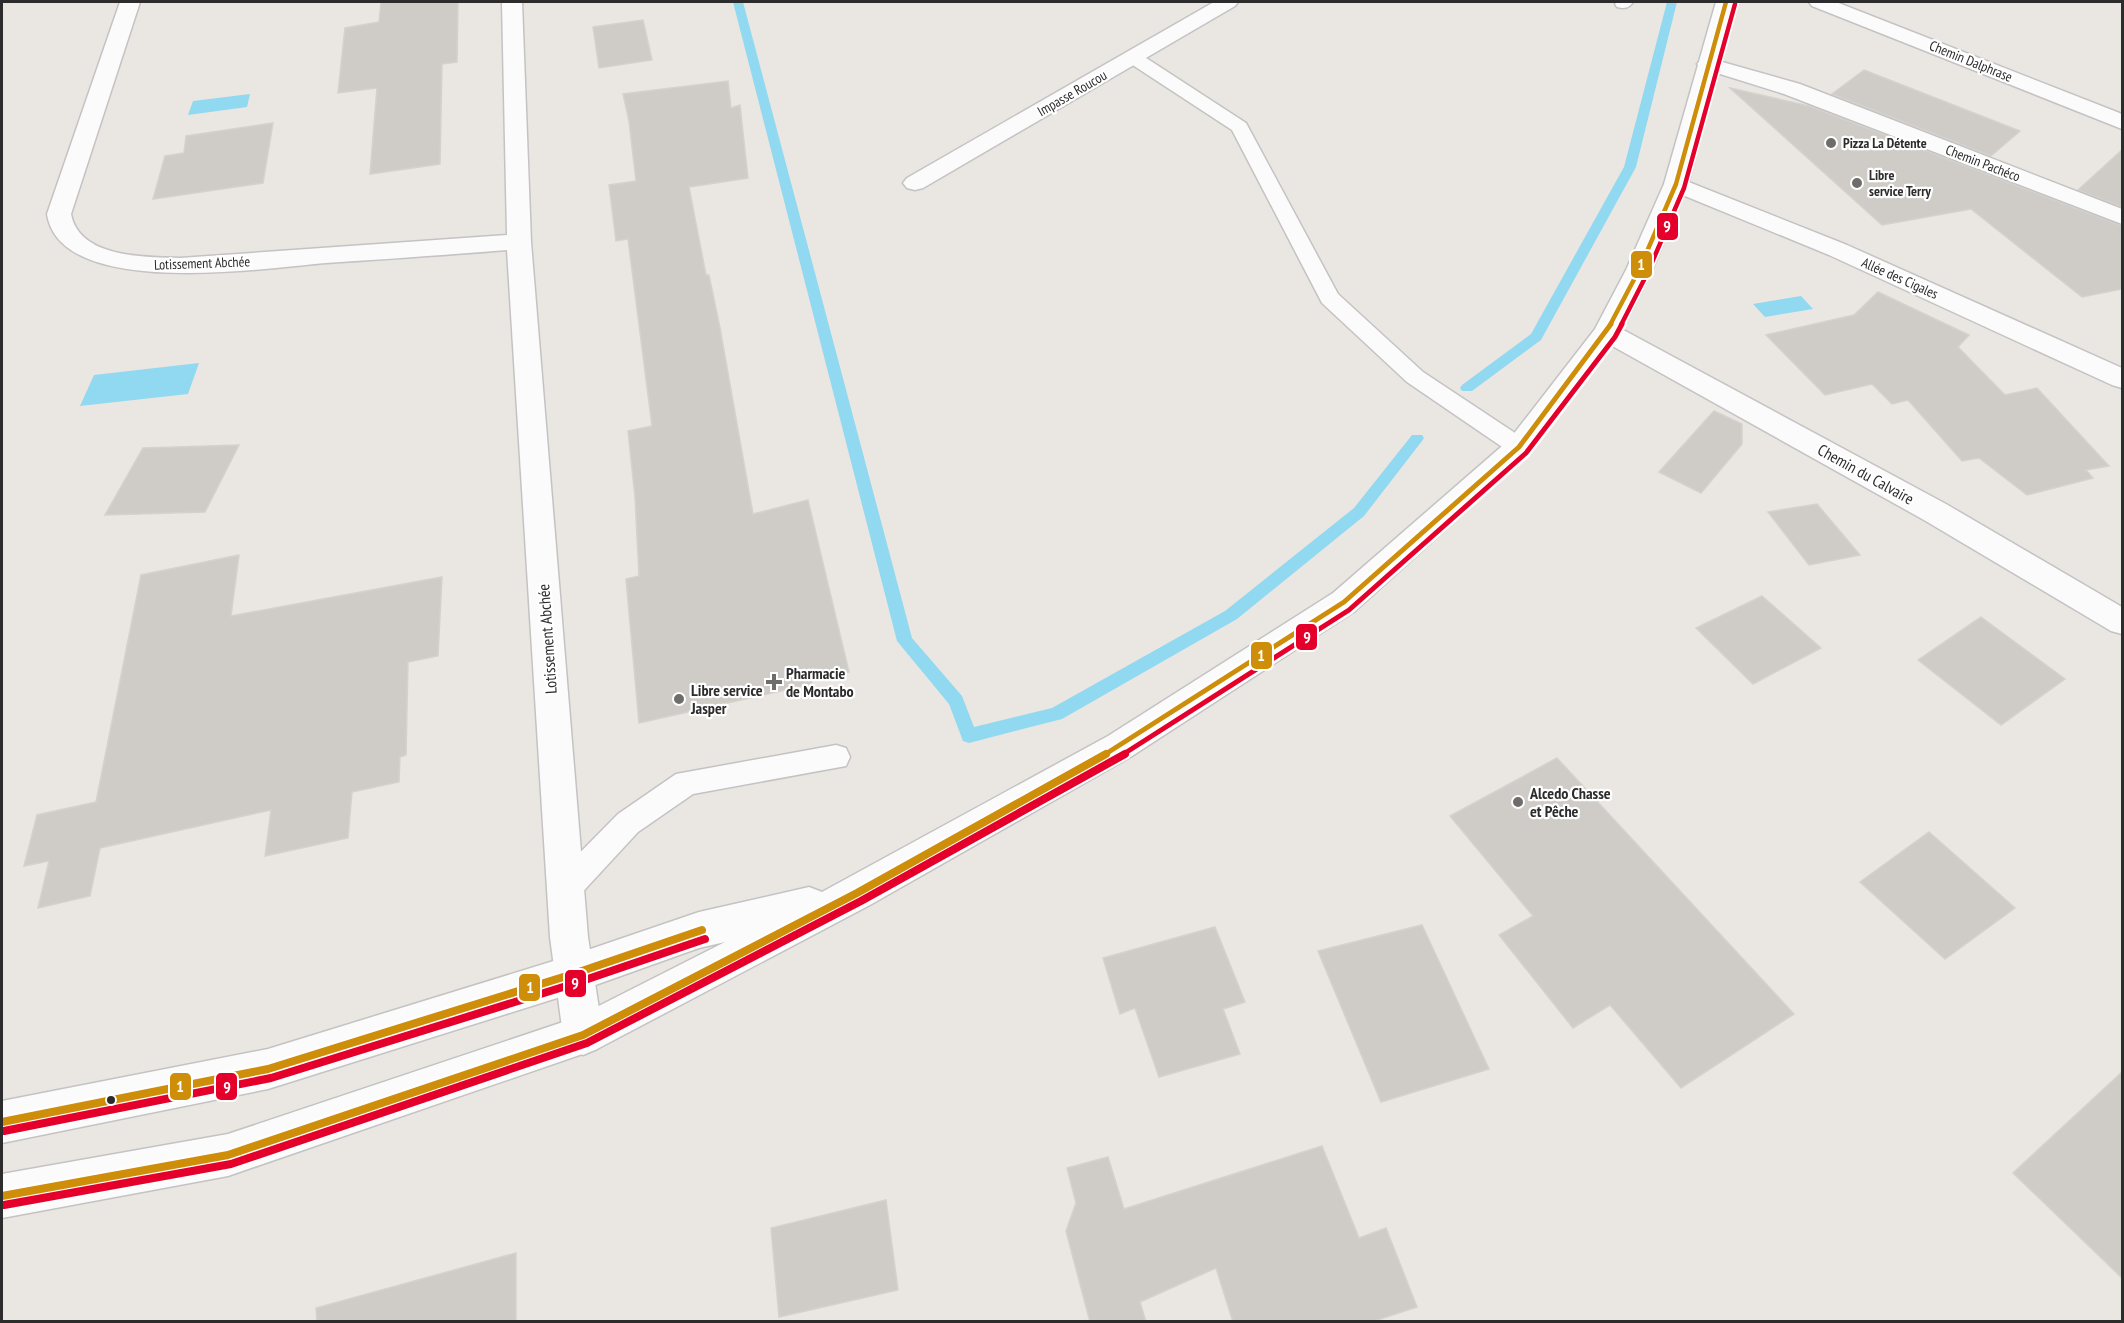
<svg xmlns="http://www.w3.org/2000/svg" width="2124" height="1323" font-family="'PT Sans Narrow',sans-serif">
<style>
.water{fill:#91d9f0}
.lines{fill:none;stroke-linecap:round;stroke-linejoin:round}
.stream{fill:#91d9f0;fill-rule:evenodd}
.building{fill:#cfccc8;stroke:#d5d2ce;stroke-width:1.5}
.service-casing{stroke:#c4c3c3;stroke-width:3}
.minor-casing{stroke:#c4c3c3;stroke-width:3}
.secondary-casing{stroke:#c4c3c3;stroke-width:3}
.service{fill:#fcfbfb;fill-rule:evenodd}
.minor{fill:#fcfbfb;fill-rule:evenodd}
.secondary{fill:#fcfbfb;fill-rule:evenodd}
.bus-1-far2-casing{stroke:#fff;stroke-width:8}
.bus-1-far1-casing{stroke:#fff;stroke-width:10}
.bus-1-casing{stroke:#fff;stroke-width:12}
.bus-2-far2-casing{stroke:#fff;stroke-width:8}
.bus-2-far1-casing{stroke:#fff;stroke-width:10}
.bus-2-casing{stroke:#fff;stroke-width:12}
.bus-1-far2{stroke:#ce8e09;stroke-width:4.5}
.bus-1-far1{stroke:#ce8e09;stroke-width:5}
.bus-1{stroke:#ce8e09;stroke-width:8}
.bus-2-far2{stroke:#e4002b;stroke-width:4.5}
.bus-2-far1{stroke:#e4002b;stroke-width:5}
.bus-2{stroke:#e4002b;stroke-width:8}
.poi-dot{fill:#6e6d6c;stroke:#fff;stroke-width:2}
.bus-dot{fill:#2c2c2c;stroke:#fff;stroke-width:2}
.labels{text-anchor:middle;stroke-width:4.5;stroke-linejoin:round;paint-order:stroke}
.far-street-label{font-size:14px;fill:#2c2c2c;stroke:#fff}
.far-poi-label{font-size:14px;font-weight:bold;fill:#2c2c2c;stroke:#fff;text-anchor:start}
.street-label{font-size:16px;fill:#2c2c2c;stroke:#fff}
.poi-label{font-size:16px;font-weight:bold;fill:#2c2c2c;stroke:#fff;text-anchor:start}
.line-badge{stroke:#fff;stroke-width:2}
.badge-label{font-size:16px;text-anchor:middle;font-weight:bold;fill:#fff}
</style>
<rect width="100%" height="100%" fill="#eae6e2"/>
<g class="water">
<path d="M 250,94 L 247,107 L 188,115 L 193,101 Z"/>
<path d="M 1801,296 L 1813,309 L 1765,317 L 1753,304 Z"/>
<path d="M 199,363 L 188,394 L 80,406 L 94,375 Z"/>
</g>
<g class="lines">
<g class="stream">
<path d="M 733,2 L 743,2 L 912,638 L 962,696 L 974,727 L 1052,708 L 1225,611 L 1354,508 L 1412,435 L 1422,435 L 1424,438 L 1422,441 L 1364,516 L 1237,619 L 1062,719 L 969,743 L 963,741 L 949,704 L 897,641 Z"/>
<path d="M 1667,2 L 1677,2 L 1636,167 L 1541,340 L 1472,391 L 1462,391 L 1460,388 L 1462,385 L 1531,334 L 1624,167 Z"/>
</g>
</g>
<g class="building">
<path d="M 381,2 L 458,2 L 457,62 L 442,64 L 440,164 L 370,174 L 377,88 L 338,93 L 345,28 L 379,22 Z"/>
<path d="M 643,20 L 652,60 L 599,68 L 593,27 Z"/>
<path d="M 1864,70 L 2020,131 L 1991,156 L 1832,94 Z"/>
<path d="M 728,81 L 731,108 L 740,105 L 748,178 L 689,187 L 706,275 L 709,275 L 720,328 L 753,514 L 808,500 L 849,672 L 811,680 L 812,684 L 639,723 L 626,579 L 639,576 L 635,497 L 628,431 L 652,426 L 628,239 L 616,241 L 609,185 L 636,181 L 629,121 L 623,94 Z"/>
<path d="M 1730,88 L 1809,106 L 2122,226 L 2122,289 L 2082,297 L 1971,209 L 1882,225 Z"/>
<path d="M 273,123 L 263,183 L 153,199 L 165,156 L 184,153 L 186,136 Z"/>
<path d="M 2122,150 L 2122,207 L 2078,190 Z"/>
<path d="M 1878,292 L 1969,335 L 1958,347 L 2005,395 L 2037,388 L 2109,466 L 2086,470 L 2093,478 L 2027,495 L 1979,458 L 1962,461 L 1908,400 L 1892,404 L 1872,384 L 1825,395 L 1766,335 L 1854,315 Z"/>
<path d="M 1714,411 L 1742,424 L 1742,444 L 1701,493 L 1659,472 Z"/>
<path d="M 239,445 L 205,512 L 105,515 L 143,448 Z"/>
<path d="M 1817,504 L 1860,555 L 1809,565 L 1768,512 Z"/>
<path d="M 239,555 L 231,616 L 442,577 L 438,656 L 408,662 L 406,755 L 400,757 L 399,782 L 352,792 L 348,838 L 265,856 L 271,810 L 100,848 L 90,896 L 38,908 L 49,861 L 24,866 L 37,815 L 96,802 L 141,575 Z"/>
<path d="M 1762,596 L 1821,648 L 1753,684 L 1696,628 Z"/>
<path d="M 1981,617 L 2065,679 L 2001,725 L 1918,660 Z"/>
<path d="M 1557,758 L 1794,1014 L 1681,1088 L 1610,1005 L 1573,1028 L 1499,935 L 1533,916 L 1450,816 Z"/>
<path d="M 1929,832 L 2015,908 L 1945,959 L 1860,882 Z"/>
<path d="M 1422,925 L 1489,1069 L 1381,1102 L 1318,951 Z"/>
<path d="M 1215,927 L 1245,1002 L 1223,1009 L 1240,1054 L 1159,1077 L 1135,1008 L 1120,1014 L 1103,958 Z"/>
<path d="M 2122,1072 L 2122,1278 L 2013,1173 Z"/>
<path d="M 1322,1146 L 1359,1238 L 1386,1228 L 1417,1307 L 1371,1322 L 1233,1322 L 1216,1268 L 1140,1302 L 1146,1322 L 1090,1322 L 1066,1231 L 1076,1203 L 1067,1168 L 1108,1157 L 1124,1209 Z"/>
<path d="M 886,1200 L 898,1290 L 779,1317 L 771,1228 Z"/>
<path d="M 516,1253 L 516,1322 L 317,1322 L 316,1308 Z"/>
</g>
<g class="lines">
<defs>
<g id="service">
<path d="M 1617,2 L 1633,2 C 1629,8 1625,9 1617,7 L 1615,4 Z"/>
<path d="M 1134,53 L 1140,54 L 1246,123 L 1338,294 L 1423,372 L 1527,441 L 1531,447 L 1527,453 L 1519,455 L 1511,453 L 1407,382 L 1322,303 L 1232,130 L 1128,62 L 1125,58 L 1128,54 Z"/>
<path d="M 836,745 L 846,748 L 850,757 L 846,766 L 693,794 L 638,832 L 576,899 L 565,903 L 554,899 L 550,889 L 554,879 L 618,814 L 676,774 Z"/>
</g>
<g id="minor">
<path d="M 120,2 L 140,2 L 71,214 C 79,258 145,257 180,258 L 507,235 L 502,2 L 522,2 L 531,242 L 588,937 L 603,1035 L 597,1049 L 583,1055 L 569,1049 L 563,1035 L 550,937 L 507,250 C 447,255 386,259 326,263 C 265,268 60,300 47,214 Z"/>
<path d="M 1214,2 L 1238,2 L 1235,6 L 923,188 L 915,190 L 907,188 L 903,183 L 907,178 Z"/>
<path d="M 1809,2 L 1836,2 L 2122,114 L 2122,129 L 1812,6 Z"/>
<path d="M 1708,58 L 1800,84 L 2122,209 L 2122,224 L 1784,94 L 1701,68 L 1697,64 L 1701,60 Z"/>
<path d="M 1676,177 L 1847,245 L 2122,368 L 2122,388 L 2112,385 L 1829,255 L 1668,189 L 1664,184 L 1668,179 Z"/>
<path d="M 1607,324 L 1616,326 L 1946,504 L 2122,607 L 2122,634 L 2111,631 L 1924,520 L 1598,338 L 1594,332 L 1598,326 Z"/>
</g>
<path id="secondary" d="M 1716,2 L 1736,2 L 1688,184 L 1652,270 L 1620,332 L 1529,454 L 1355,611 L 1132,756 L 870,905 L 597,1049 L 228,1176 L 2,1218 L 2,1174 L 228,1134 L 575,1018 L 725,942 L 699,948 L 573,993 L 268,1089 L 2,1143 L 2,1101 L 268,1049 L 573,955 L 699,912 L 809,887 L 822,892 L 1108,736 L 1333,593 L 1509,440 L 1595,329 L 1626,270 L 1664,184 Z"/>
</defs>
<use href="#service" class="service-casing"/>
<use href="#minor" class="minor-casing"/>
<use href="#secondary" class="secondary-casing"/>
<use href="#service" class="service"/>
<use href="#minor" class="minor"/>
<use href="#secondary" class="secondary"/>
<defs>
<path id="bus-1-far2" d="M 1610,325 L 1639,270 L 1676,184 L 1726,2"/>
<path id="bus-1-far1" d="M 1104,755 L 1344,602 L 1519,447 L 1611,324"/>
<g id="bus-1">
<path d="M 2,1122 L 268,1069 L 573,974 L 702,930"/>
<path d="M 2,1196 L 228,1155 L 583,1035 L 857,893 L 1106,754"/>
</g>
<path id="bus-2-far2" d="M 1621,325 L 1647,274 L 1684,188 L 1735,4"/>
<path id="bus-2-far1" d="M 1122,755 L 1349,610 L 1526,453 L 1615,337 L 1622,324"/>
<g id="bus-2">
<path d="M 4,1131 L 271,1078 L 576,983 L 705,939"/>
<path d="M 4,1205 L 231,1164 L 587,1043 L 861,901 L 1125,754"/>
</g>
</defs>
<use href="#bus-1-far2" class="bus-1-far2-casing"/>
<use href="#bus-1-far1" class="bus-1-far1-casing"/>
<use href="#bus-1" class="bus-1-casing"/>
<use href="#bus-2-far2" class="bus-2-far2-casing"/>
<use href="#bus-2-far1" class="bus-2-far1-casing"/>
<use href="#bus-2" class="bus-2-casing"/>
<use href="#bus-1-far2" class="bus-1-far2"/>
<use href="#bus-1-far1" class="bus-1-far1"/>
<use href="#bus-1" class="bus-1"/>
<use href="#bus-2-far2" class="bus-2-far2"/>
<use href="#bus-2-far1" class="bus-2-far1"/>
<use href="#bus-2" class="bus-2"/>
</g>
<g class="poi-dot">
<circle cx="1831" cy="143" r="6"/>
<circle cx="1857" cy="183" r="6"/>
<path d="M771 673h6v6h6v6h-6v6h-6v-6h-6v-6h6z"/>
<circle cx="679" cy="699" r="6"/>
<circle cx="1518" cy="802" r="6"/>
</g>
<circle class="bus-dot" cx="111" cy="1100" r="5"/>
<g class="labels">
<g class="far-street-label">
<text transform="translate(1971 61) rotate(22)" y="5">Chemin Dalphrase</text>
<text transform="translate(1072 93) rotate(-30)" y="5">Impasse Roucou</text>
<text transform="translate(1983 163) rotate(21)" y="5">Chemin Pachéco</text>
<text transform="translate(202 263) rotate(-2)" y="5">Lotissement Abchée</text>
<text transform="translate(1900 278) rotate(24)" y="5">Allée des Cigales</text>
</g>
<g class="far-poi-label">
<text x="1843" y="148">Pizza La Détente</text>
<text x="1869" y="180">Libre<tspan x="1869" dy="16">service Terry</tspan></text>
</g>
<g class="street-label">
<text transform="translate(1866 474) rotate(29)" y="6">Chemin du Calvaire</text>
<text transform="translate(547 639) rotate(-94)" y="6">Lotissement Abchée</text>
</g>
<g class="poi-label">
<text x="786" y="679">Pharmacie<tspan x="786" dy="18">de Montabo</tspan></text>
<text x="691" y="696">Libre service<tspan x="691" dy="18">Jasper</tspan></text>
<text x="1530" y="799">Alcedo Chasse<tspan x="1530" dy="18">et Pêche</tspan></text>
</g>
</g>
<g class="line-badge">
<rect x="1656" y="212" width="23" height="29" rx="6" fill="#e4002b"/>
<rect x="1630" y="250" width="23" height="29" rx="6" fill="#ce8e09"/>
<rect x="1295" y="623" width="23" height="28" rx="6" fill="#e4002b"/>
<rect x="1250" y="641" width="23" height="29" rx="6" fill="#ce8e09"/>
<rect x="564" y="969" width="23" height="29" rx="6" fill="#e4002b"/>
<rect x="518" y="973" width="23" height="29" rx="6" fill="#ce8e09"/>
<rect x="169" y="1072" width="23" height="29" rx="6" fill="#ce8e09"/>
<rect x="215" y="1072" width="23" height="29" rx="6" fill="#e4002b"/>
</g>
<g class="badge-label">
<text x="1667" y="232">9</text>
<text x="1641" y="270">1</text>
<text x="1307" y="643">9</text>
<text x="1261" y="661">1</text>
<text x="575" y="989">9</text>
<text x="530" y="993">1</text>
<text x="180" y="1092">1</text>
<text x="227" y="1093">9</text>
</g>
<rect width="2124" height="1323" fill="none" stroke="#2c2c2c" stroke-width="6"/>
</svg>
